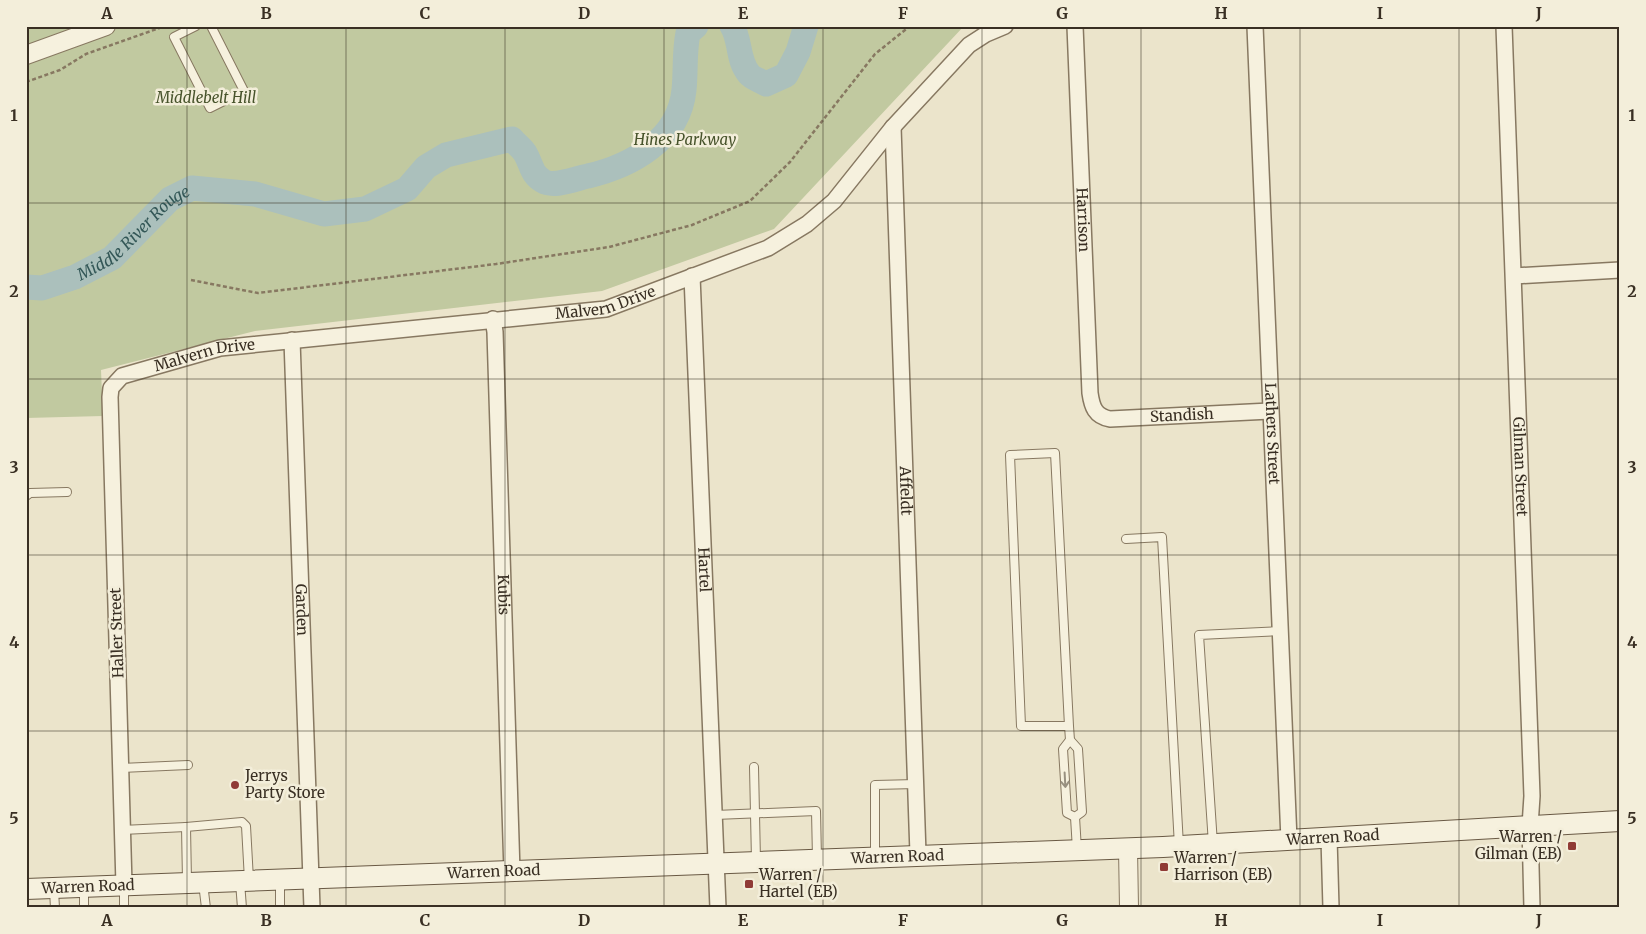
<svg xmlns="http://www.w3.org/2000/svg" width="1646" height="934" font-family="Merriweather,serif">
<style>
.green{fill:#c1c9a0}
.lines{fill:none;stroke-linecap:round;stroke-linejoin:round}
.river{stroke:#abc0bc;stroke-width:25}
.service-casing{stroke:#877861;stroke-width:10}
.minor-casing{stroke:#877861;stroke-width:18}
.tertiary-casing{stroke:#877861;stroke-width:20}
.secondary-casing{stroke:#695944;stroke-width:22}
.path{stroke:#877861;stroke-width:2.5;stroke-dasharray:4 2.5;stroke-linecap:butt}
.service{stroke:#f6f1de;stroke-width:8}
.minor{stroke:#f6f1de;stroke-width:15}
.tertiary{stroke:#f6f1de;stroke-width:18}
.secondary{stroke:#f6f1de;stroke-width:20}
.oneway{stroke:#989080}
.grid{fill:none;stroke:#392f23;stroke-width:1;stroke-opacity:0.55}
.poi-dot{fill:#903b36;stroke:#f3eeda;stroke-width:2}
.labels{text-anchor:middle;stroke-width:5;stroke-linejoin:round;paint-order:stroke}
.park-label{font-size:15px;font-style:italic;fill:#47532b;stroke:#f3eeda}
.street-label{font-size:15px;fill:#392f23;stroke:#f3eeda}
.poi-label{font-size:15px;fill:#392f23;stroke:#f3eeda;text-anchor:start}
.water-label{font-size:16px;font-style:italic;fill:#335757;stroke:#f3eeda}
.neatline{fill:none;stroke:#392f23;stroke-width:2}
.grid-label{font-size:16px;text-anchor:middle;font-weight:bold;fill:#392f23}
</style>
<rect width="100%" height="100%" fill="#ebe4cb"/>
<path class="green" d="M 26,26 L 964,26 L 774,229 L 602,291 L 255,331 L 101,370 L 103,416 L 26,418 Z"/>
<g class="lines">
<g class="river">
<path d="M 732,26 C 741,40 737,60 749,74 C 752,78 761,81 766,84 L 786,75 L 798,52 L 806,26"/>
<path id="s1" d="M 26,287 L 42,288 L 75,277 L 112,258 L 170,199 L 192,188 L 255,194 L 324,214 L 365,209 L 407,189 L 426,167 L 446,155 L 512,139 C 516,144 522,148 525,153 C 532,165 531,174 543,181 C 554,188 577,178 588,176 C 631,166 679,140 684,90 C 686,71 684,53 688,33 L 696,26"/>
</g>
<defs>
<g id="service">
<path d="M 196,26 L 174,37 L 210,108 L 244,91 L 211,26"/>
<path d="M 26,496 L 30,493 L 67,492"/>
<path d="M 1126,539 L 1162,537 L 1179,846"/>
<path d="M 1069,726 L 1021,726 L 1010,455 L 1055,453 L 1069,726 L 1070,740 L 1078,749 L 1082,812 L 1075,817"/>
<path d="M 1070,740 L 1063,749 L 1067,813 L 1075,817"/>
<path d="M 754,767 L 756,861"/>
<path d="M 121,768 L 188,765"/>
<path d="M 715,815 L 816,811 L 817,859"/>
<path d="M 1075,817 L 1077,850"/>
<path d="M 122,830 L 186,827"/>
<path d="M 1213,844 L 1199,635 L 1280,631"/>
<path d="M 875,856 L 875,785 L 916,784"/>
<path d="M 187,881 L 186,827 L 242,822 L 246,826 L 249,880"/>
<path d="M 240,882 L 242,908"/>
<path d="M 203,883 L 206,908"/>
<path d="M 124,887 L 124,908"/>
<path d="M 84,889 L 84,908"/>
<path d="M 54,890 L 55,908"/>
<path d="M 280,908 L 280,880"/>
</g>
<g id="minor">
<path id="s2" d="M 1075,26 L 1090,393 C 1092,407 1095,416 1110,419 L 1270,411"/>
<path id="s3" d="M 1255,26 L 1289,840"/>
<path id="s4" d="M 1504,26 L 1532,796 L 1530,826 L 1532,908"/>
<path id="s5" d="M 893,127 L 918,854"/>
<path id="s6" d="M 692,276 L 718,908"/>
<path d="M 1514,276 L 1620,270"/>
<path id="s7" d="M 493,319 L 495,332 L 512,872"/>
<path id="s8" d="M 292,340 L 312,908"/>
<path d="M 1329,838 L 1331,908"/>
<path id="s9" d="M 124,885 L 110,397 L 111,388 L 122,376 L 220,348 L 606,309 L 768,248 L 807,224 L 834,201 L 893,127 L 969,45 L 986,34 L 1005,26"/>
</g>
<g id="tertiary">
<path d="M 26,55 L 106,26"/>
<path d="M 1128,848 L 1129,908"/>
</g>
<g id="secondary">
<path id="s10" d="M 26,889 L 1163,847 L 1620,821"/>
</g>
</defs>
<use href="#service" class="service-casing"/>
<use href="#minor" class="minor-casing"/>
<use href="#tertiary" class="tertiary-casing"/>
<use href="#secondary" class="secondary-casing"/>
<g class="path">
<path d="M 26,82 L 60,70 L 86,54 L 165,26"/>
<path d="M 191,280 L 258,293 L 496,264 L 609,247 L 692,225 L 750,201 L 790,162 L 875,54 L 910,26"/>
</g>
<use href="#service" class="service"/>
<use href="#minor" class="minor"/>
<use href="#tertiary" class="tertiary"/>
<use href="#secondary" class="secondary"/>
</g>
<defs><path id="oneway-shaft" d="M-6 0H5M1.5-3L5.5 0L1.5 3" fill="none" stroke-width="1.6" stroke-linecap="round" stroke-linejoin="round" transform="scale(1.25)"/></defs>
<use class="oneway" href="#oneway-shaft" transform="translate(1065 780) rotate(87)"/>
<path class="grid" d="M 187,26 L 187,908M 346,26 L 346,908M 505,26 L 505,908M 664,26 L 664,908M 823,26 L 823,908M 982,26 L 982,908M 1141,26 L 1141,908M 1300,26 L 1300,908M 1459,26 L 1459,908M 26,203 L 1620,203M 26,379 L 1620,379M 26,555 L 1620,555M 26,731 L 1620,731"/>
<g class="poi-dot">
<circle cx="235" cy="785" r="5"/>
<rect x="1567" y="841" width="10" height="10" rx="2.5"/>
<rect x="1159" y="862" width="10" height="10" rx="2.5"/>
<rect x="744" y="879" width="10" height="10" rx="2.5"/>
</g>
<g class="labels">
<g class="park-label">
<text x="206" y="103">Middlebelt Hill</text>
<text x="685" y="145">Hines Parkway</text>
</g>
<g class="street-label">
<text dy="5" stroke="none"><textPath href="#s2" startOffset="194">Harrison</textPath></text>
<text dy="5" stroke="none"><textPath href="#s9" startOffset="1004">Malvern Drive</textPath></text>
<text dy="5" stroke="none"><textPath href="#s9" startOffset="599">Malvern Drive</textPath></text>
<text dy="5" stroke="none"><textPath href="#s2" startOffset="475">Standish</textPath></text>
<text dy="5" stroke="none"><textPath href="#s3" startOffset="408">Lathers Street</textPath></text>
<text dy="5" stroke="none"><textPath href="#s4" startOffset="441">Gilman Street</textPath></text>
<text dy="5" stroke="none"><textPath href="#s5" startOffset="364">Affeldt</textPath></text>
<text dy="5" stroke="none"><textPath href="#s6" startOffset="294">Hartel</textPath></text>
<text dy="5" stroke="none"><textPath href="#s7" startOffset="276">Kubis</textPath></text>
<text dy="5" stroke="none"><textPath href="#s8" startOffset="270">Garden</textPath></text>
<text transform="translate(117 633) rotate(-92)" y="5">Haller Street</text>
<text dy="5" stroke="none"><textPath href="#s10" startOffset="1308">Warren Road</textPath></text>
<text dy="5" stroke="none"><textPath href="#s10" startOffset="872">Warren Road</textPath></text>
<text dy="5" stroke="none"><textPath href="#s10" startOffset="468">Warren Road</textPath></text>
<text dy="5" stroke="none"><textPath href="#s10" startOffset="62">Warren Road</textPath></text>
</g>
<g class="poi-label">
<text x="245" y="781">Jerrys<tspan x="245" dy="17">Party Store</tspan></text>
<text x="1562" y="842" text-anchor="end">Warren /<tspan x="1562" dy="17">Gilman (EB)</tspan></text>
<text x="1174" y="863">Warren /<tspan x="1174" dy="17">Harrison (EB)</tspan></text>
<text x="759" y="880">Warren /<tspan x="759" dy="17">Hartel (EB)</tspan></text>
</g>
<g class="water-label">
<text dy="6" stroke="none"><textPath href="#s1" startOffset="125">Middle River Rouge</textPath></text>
</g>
</g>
<rect width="1646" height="934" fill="none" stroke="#f3eeda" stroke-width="55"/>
<rect x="28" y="28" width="1590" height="878" class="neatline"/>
<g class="grid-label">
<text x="107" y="19">A</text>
<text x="266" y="19">B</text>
<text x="425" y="19">C</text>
<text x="584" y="19">D</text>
<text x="743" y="19">E</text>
<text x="903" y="19">F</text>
<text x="1062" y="19">G</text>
<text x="1221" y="19">H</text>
<text x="1380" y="19">I</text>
<text x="1539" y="19">J</text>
<text x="14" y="121">1</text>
<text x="1632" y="121">1</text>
<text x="14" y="297">2</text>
<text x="1632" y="297">2</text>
<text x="14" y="473">3</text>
<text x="1632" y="473">3</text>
<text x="14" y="648">4</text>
<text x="1632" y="648">4</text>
<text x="14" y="824">5</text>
<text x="1632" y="824">5</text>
<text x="107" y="926">A</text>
<text x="266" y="926">B</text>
<text x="425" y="926">C</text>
<text x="584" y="926">D</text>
<text x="743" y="926">E</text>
<text x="903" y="926">F</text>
<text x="1062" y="926">G</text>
<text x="1221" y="926">H</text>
<text x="1380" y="926">I</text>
<text x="1539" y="926">J</text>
</g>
</svg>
